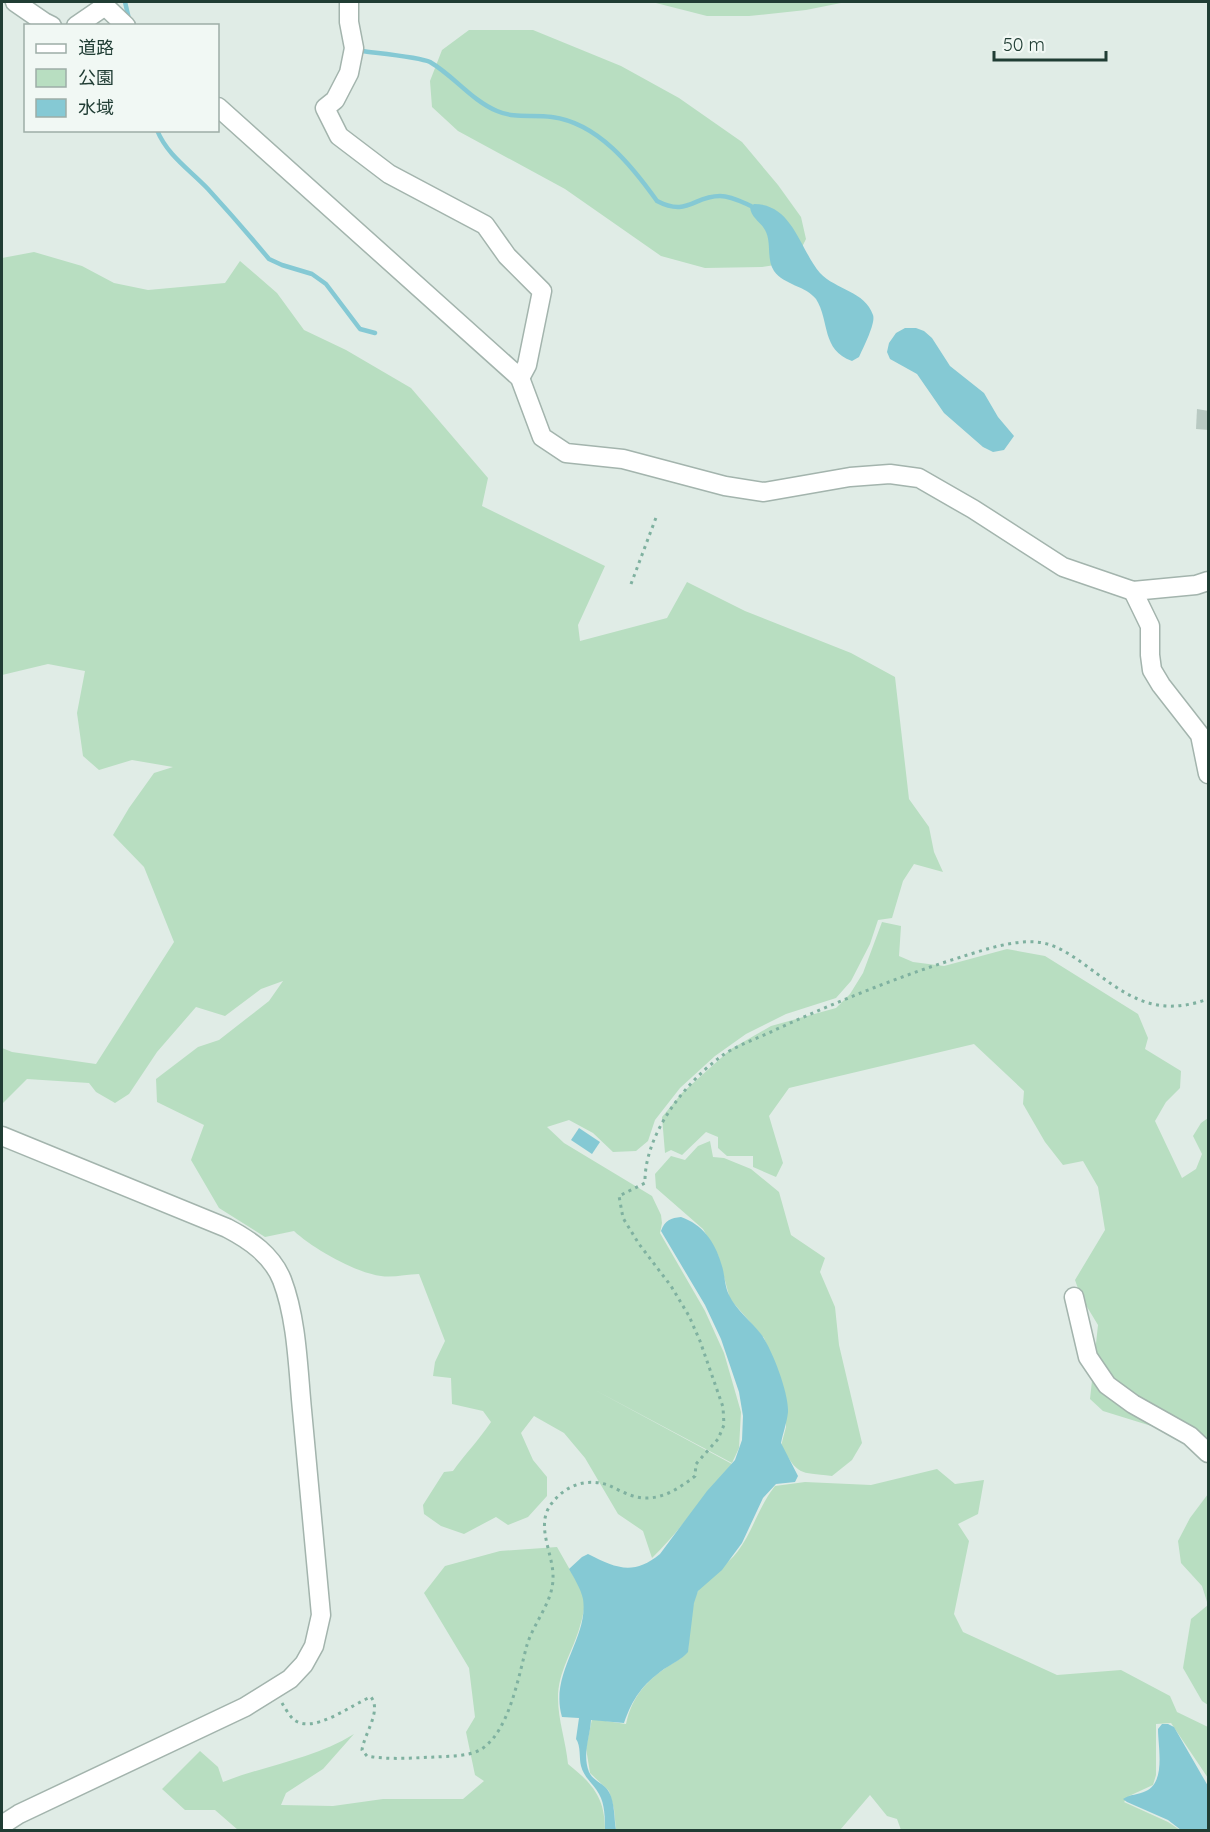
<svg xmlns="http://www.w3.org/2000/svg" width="1210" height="1832" font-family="Quicksand,'Noto Sans JP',sans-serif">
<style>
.green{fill:#b8dec1}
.water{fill:#85c9d4}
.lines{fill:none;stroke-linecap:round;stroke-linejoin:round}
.stream{stroke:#85c9d4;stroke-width:4.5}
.building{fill:#b8c9c2}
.minor-casing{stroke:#a3b4ad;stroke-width:21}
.path{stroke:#7fb1a0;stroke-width:3;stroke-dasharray:3 4.5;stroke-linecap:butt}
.minor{stroke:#fff;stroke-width:18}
</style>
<rect width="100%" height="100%" fill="#e0ece6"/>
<g class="green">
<path d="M 652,2 L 846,2 L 806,10 L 749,16 L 707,16 Z"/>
<path d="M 469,30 L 533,30 L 621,66 L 679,98 L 742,142 L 778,185 L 801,217 L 806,239 L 800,251 L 788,263 L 762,267 L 705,268 L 661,256 L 565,189 L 458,131 L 432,107 L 430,81 L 442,50 Z"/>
<path d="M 34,252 L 82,266 L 114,283 L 148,290 L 225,283 L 240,261 L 277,293 L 304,330 L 346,350 L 411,388 L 488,478 L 482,506 L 605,566 L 578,625 L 580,641 L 667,618 L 687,582 L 745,611 L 851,653 L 895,677 L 909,799 L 929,827 L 934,852 L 943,872 L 914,864 L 903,881 L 892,918 L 878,920 L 870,944 L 851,981 L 836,998 L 786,1014 L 746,1034 L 715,1056 L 680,1088 L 655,1120 L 648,1141 L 636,1151 L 613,1152 L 593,1133 L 569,1120 L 547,1127 L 564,1143 L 652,1196 L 661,1215 L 662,1223 L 660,1233 L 705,1311 L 724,1353 L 741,1412 L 739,1448 L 732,1463 L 593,1389 L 732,1464 C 704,1495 682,1529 652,1558 L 643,1531 L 618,1514 L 585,1458 L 564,1433 L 534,1416 L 521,1433 L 533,1460 L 547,1477 L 547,1496 L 528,1517 L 508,1525 L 496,1517 L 464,1534 L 441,1526 L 424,1514 L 423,1505 L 444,1472 L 453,1471 C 465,1454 479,1440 491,1422 L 483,1411 L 452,1404 L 451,1378 L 433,1376 L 435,1362 L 445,1341 L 419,1274 C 407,1274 393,1278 381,1276 C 356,1273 312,1248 294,1231 L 265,1237 L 219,1208 L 191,1160 L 204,1125 L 157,1102 L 156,1079 L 198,1047 L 219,1040 L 269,1001 L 283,981 L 261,989 L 225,1016 L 196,1007 L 157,1052 L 129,1094 L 115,1103 L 96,1092 L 89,1083 L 27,1079 L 2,1104 L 2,1048 L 12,1052 L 96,1064 L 174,942 L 144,867 L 113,835 L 129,808 L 154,773 L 173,767 L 132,760 L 99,770 L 83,756 L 77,713 L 85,671 L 48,664 L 2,675 L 2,258 Z"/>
<path d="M 882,922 L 901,926 L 899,956 L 913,962 L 944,966 L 1007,949 L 1045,956 L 1138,1014 L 1148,1038 L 1145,1049 L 1181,1071 L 1180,1088 L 1166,1102 L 1155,1121 L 1182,1178 L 1196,1169 L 1202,1154 L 1193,1136 L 1201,1123 L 1208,1118 L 1208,1463 L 1202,1454 L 1174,1433 L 1103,1411 L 1090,1399 L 1098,1325 L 1081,1297 L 1075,1280 L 1105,1230 L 1098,1187 L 1083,1161 L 1063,1165 L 1045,1142 L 1023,1104 L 1024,1091 L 974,1044 L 789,1088 L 769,1116 L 783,1163 L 776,1177 L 753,1167 L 753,1156 L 727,1156 L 718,1148 L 718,1137 L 706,1132 L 682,1155 L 671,1150 L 665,1153 L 662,1117 L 682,1093 L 731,1049 L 771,1026 L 836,1008 L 850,994 L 863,973 Z"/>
<path d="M 710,1141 L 713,1157 L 724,1158 L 751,1169 L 779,1192 L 791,1235 L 825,1258 L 820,1272 L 835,1307 L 839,1345 L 862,1443 L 852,1460 L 832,1476 C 798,1472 799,1476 781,1446 L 786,1427 L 786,1409 L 781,1383 L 764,1338 L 730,1299 L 718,1255 L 703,1229 L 656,1188 L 655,1174 L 671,1156 L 685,1160 L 698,1146 Z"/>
<path d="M 937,1469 L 955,1484 L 984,1480 L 978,1514 L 958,1524 L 969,1541 L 954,1614 L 963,1632 L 1057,1675 L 1121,1670 L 1170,1696 L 1177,1712 L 1208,1727 L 1208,1778 L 1171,1723 L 1156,1724 L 1156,1775 L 1153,1785 L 1129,1796 L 1124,1802 L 1168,1822 L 1180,1830 L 901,1830 L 897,1819 L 887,1816 L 870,1795 L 840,1830 L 616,1830 L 614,1809 L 609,1791 L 590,1773 L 586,1748 L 592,1719 L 626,1724 C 632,1696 647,1680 670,1665 C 678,1660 683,1658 688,1650 C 690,1634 690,1605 698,1591 C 705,1578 728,1565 738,1551 C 753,1531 759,1506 775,1486 L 805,1482 L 871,1485 Z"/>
<path d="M 1208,1494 L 1208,1605 L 1202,1586 L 1181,1563 L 1178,1541 L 1190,1518 Z"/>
<path d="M 557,1547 L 586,1598 C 584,1608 583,1617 580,1626 C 573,1651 558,1672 558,1698 C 558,1720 566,1742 568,1764 C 593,1784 605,1798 605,1830 L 238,1830 L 215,1810 L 185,1810 L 162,1789 L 200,1751 L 218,1767 L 223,1782 C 266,1765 314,1759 354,1734 L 323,1769 L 286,1793 L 281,1805 L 333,1806 L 383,1799 L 463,1799 L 484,1781 L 475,1775 L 466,1732 L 475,1717 L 469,1668 L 424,1593 L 445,1566 L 500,1551 Z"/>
<path d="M 1208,1605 L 1208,1705 L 1202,1701 L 1183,1668 L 1191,1619 Z"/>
</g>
<g class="water">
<path d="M 754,204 C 793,204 800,250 820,273 C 836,290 865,291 873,315 C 876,323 863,348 859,357 L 852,361 C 821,350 830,321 816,299 C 806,286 784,285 774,271 C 766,259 772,242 765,230 C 760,221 751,218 750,207 Z"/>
<path d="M 905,328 L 916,328 L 924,331 L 932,338 L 950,366 L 984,393 L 998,417 L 1014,436 L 1004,450 L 993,452 L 983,447 L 944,413 L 917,374 L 890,359 L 887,352 L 889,343 L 896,333 Z"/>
<path d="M 579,1128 L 600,1142 L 592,1154 L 571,1140 Z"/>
<path d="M 681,1217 C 702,1224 715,1242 721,1263 C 725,1273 724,1285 729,1295 C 736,1310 751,1321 761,1334 C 772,1349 789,1393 788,1412 C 787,1422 783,1433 781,1443 L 798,1476 L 795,1482 L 776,1484 L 763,1498 L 742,1543 L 722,1570 L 698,1591 L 694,1603 L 688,1652 C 681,1660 673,1663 664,1669 C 642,1685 633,1698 624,1723 L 591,1720 C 590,1738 582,1754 589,1772 C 593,1781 605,1784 609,1792 C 615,1803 614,1819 616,1830 L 605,1830 C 605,1819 605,1804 599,1794 C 594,1784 584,1778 581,1766 C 579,1758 581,1746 576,1739 L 579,1718 L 562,1717 C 549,1673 589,1638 583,1599 C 581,1589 574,1578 569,1569 L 582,1557 L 588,1554 C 616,1568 633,1576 660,1554 L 707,1491 L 735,1460 L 742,1440 L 743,1416 L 739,1392 L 721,1339 L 705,1305 L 661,1231 C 665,1220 671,1218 681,1217 Z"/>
<path d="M 1162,1724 L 1168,1724 L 1174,1727 L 1208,1786 L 1208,1830 L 1181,1830 L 1168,1820 L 1127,1802 L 1123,1799 C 1130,1794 1138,1795 1146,1791 C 1166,1782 1158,1747 1158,1729 Z"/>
</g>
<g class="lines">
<g class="stream">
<path d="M 125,2 L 129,19"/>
<path d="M 362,51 C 376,53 420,57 430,62 C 454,76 471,100 497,111 C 515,119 533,114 552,117 C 598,123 632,166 657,201 C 688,217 693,196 720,196 C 731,196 742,202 751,206"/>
<path d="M 157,130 C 167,155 190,170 208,189 C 229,212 249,235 269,259 L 282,265 L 312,274 L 326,284 L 360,329 L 375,333"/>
</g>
</g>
<path class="building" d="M 1197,409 L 1209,411 L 1209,430 L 1196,429 Z"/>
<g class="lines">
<defs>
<g id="minor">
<path d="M 15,2 L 44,22 L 52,26"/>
<path d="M 349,2 L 349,22 L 354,48 L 349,73 L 335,100 L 325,108 L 339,136 L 389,174 L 485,225 L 507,256 L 542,291 L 527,365 L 520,378"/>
<path d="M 76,26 L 105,6 L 126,26"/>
<path d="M 218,107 L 520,378 L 542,437 L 566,453 L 623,459 L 725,486 L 764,492 L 850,477 L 890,474 L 919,478 L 973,509 L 1063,567 L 1133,591 L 1196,585 L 1208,581"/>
<path d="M 1133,591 L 1150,626 L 1150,655 L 1152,670 L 1161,685 L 1200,735 L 1208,774"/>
<path d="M 2,1136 L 227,1228 C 250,1240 272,1255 282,1280 C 297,1319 298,1369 302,1410 C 308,1478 315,1547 321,1615 L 314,1646 L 304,1664 L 290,1679 L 245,1707 L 19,1814 L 2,1825"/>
<path d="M 1074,1297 L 1088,1357 L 1107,1385 L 1133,1404 L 1190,1436 L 1208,1453"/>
</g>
</defs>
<use href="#minor" class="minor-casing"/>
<g class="path">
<path d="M 631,584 L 657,515"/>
<path d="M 282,1703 C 285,1708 289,1715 293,1719 C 312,1736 352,1704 371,1697 C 382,1711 364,1734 362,1750 L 367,1756 C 389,1760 412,1758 434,1757 C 450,1756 470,1757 483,1748 C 510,1729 519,1674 527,1645 C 534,1622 553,1602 553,1578 C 554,1554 534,1525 552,1503 C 566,1485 586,1478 608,1485 C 617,1489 627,1495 637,1497 C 658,1502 679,1489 695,1476 L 696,1464 L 718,1439 L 724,1425 L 723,1407 L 700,1341 L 689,1316 L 671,1286 L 639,1244 L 623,1218 L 619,1196 L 645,1183 C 644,1136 683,1085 719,1058 C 734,1046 757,1039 775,1030 C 836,1002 897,977 961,957 C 984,950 1012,940 1036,942 C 1053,943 1068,953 1081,962 C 1125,994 1152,1019 1208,999"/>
</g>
<use href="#minor" class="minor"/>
</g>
<rect width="1210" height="1832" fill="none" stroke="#203d34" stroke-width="6"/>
<rect x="24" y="24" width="195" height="108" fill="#f1f8f4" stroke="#9dada7" stroke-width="1.5"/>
<rect x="36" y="44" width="30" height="9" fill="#ffffff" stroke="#9dada7" stroke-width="1.5"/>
<text x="78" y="54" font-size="18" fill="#203d34">道路</text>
<rect x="36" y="69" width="30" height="18" fill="#b8dec1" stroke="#9dada7" stroke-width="1.5"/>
<text x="78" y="84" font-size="18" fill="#203d34">公園</text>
<rect x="36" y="99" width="30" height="18" fill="#85c9d4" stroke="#9dada7" stroke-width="1.5"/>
<text x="78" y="114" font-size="18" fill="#203d34">水域</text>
<path d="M994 51v9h112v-9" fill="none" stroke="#203d34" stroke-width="3"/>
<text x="1003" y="51" font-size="18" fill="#203d34" stroke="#f1f8f4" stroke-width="4.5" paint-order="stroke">50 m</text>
</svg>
